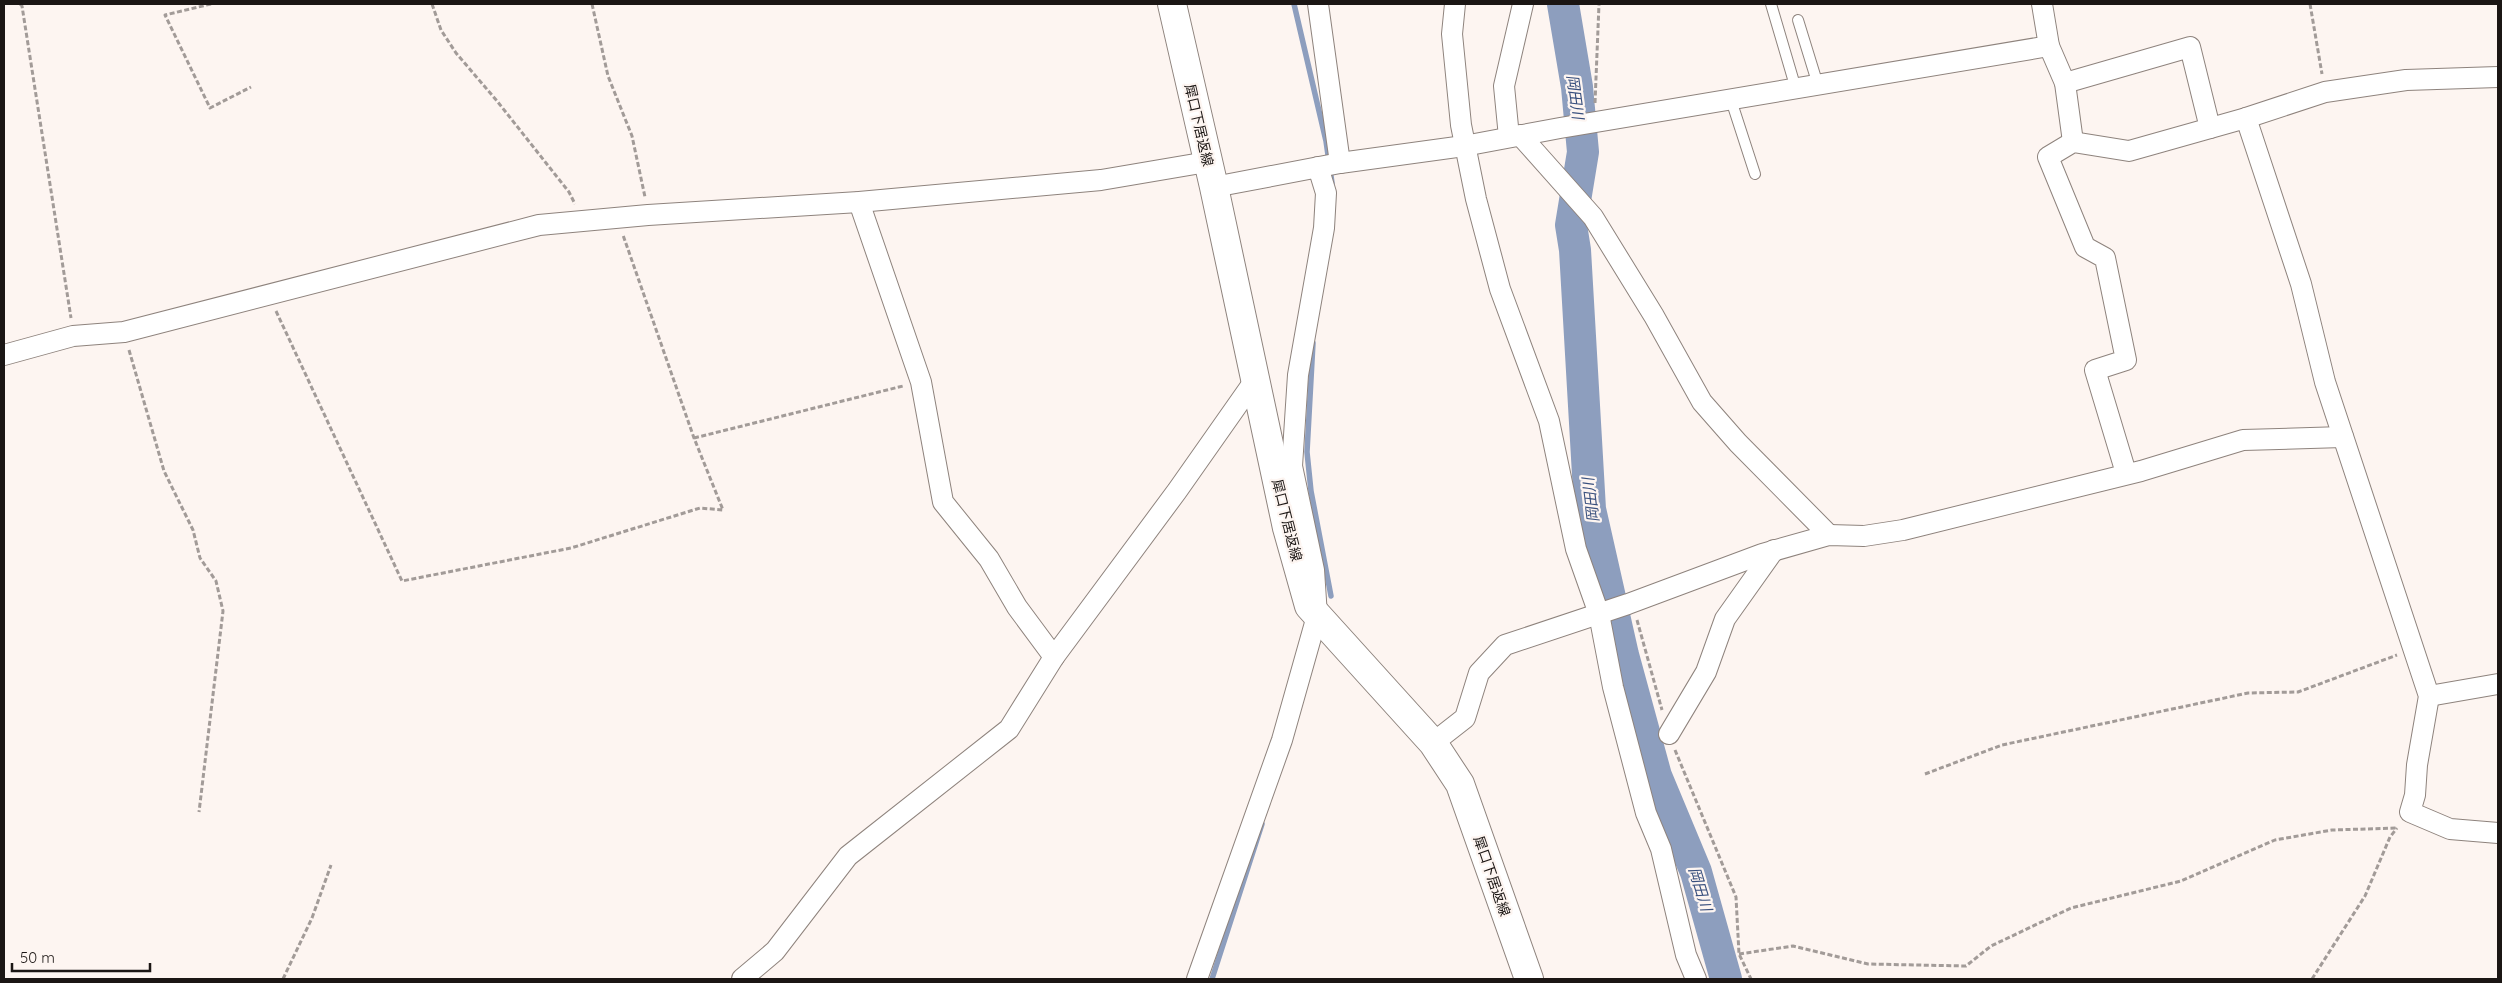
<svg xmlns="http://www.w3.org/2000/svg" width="2502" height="983" font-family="Quicksand,'Noto Sans JP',sans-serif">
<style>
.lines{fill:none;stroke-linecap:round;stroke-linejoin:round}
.stream{stroke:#8d9ebe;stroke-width:5.5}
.river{stroke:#8d9ebe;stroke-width:32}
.service-casing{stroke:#8e837d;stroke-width:12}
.minor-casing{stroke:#8e837d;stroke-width:22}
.secondary-casing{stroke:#8e837d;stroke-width:30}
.path{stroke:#a29b98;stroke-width:3;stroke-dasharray:5 2.5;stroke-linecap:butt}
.service{stroke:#fff;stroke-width:10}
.minor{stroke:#fff;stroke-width:20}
.secondary{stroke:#fff;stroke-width:28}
.labels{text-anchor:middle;stroke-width:4.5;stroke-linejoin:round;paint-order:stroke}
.street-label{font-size:14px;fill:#1b1614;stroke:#fdf5f1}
.water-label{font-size:15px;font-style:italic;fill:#384f7d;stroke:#fdf5f1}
</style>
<rect width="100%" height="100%" fill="#fdf5f1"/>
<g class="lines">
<g class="stream">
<path d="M 1294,4 L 1326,141 L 1332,183"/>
<path d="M 1313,343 L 1307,452 L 1311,491 L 1331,596"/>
<path d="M 1212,979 L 1262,824"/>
</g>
<path class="river" d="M 1563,4 L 1577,87 L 1583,152 L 1571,225 L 1575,250 L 1590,509 L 1623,655 L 1656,776 L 1696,872 L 1726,979"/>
<defs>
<g id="service">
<path d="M 1771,4 L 1796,89"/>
<path d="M 1798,20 L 1818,85"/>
<path d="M 1731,100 L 1755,174"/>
</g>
<g id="minor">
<path d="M 1318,4 L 1340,163"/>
<path d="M 1455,4 L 1452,34 L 1461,125 L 1476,199 L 1500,289 L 1549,421 L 1576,549 L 1599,614 L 1613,687 L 1646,813 L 1661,849 L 1686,955 L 1696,979"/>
<path d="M 2042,4 L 2049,46 L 2065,83 L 2073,142"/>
<path d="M 2065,83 L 2190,47 L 2210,128"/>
<path d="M 2246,118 L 2301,284 L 2325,382 L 2429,696 L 2417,765 L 2415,795 L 2410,812 L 2450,829 L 2498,833"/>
<path d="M 1520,135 L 1593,217 L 1654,316 L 1702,402 L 1738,443 L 1829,535"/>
<path d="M 1509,137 L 1504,86 L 1523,4"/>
<path d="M 1214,187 L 1340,163 L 1464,146 L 1560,128 L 2049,46"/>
<path d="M 859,202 L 921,382 L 943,502 L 989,559 L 1017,607 L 1054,657"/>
<path d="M 4,355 L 73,336 L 124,332 L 539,225 L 648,215 L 859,202 L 1101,180 L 1207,162"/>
<path d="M 2126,473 L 2095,370 L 2126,360 L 2105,258 L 2085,247 L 2048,157 L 2073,142 L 2129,151 L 2246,118 L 2325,92 L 2406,80 L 2498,77"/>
<path d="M 2429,696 L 2498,684"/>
<path d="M 1669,734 L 1706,672 L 1725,619 L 1774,550"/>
<path d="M 1433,743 L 1465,718 L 1479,673 L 1505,645 L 1628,604 L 1762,554 L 1829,535 L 1864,536 L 1903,530 L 2141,471 L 2243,440 L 2343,437"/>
<path d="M 742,979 L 775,951 L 848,856 L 1009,729 L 1054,657 L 1177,491 L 1255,380"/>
<path d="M 1197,979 L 1282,740 L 1317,616 L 1314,570 L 1292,466 L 1298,375 L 1324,228 L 1326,193 L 1318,167"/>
</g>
<path id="secondary" d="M 1172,4 L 1214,187 L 1287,528 L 1309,606 L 1433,743 L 1460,784 L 1529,979"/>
</defs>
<use href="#service" class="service-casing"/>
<use href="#minor" class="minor-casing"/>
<use href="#secondary" class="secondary-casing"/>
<g class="path">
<path d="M 20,4 L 22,6 L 71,318"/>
<path d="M 211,4 L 165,15 L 210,108 L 251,87"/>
<path d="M 432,4 L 441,30 L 456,53 L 497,101 L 569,192 L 575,204"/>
<path d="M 592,4 L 608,76 L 632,136 L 645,197"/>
<path d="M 2310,4 L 2322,74"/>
<path d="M 1595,103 L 1599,4"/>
<path d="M 276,311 L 402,581 L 571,548 L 700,508 L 723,510 L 694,438 L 623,235"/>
<path d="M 129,350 L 164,471 L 193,530 L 200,558 L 216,581 L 223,611 L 199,812"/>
<path d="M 694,438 L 903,386"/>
<path d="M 1637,620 L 1662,710"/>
<path d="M 1675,750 L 1736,897 L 1739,954 L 1751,979"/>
<path d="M 1925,774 L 2002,745 L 2248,693 L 2298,692 L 2397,655"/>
<path d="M 1739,954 L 1793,946 L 1868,964 L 1966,966 L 1991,946 L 2071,908 L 2181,881 L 2275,840 L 2332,830 L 2398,828"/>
<path d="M 283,979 L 312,918 L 331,865"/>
<path d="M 2312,979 L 2365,896 L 2390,837 L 2397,828"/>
</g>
<use href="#service" class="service"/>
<use href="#minor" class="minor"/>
<use href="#secondary" class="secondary"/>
</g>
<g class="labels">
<g class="street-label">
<text transform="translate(1199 125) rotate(77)" y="5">犀口下居返線</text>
<text transform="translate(1287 520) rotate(76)" y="5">犀口下居返線</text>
<text transform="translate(1492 876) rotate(71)" y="5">犀口下居返線</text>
</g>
<g class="water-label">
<text transform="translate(1575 97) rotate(82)" y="5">岡田川</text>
<text transform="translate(1591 500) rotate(-97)" y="5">岡田川</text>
<text transform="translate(1700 889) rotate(73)" y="5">岡田川</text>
</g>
</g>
<rect width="2502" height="983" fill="none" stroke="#1b1614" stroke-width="10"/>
<path d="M12 963v8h138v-8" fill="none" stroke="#1b1614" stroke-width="2.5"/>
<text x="20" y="963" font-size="15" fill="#1b1614" stroke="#fdf5f1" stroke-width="4" paint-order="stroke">50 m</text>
</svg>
